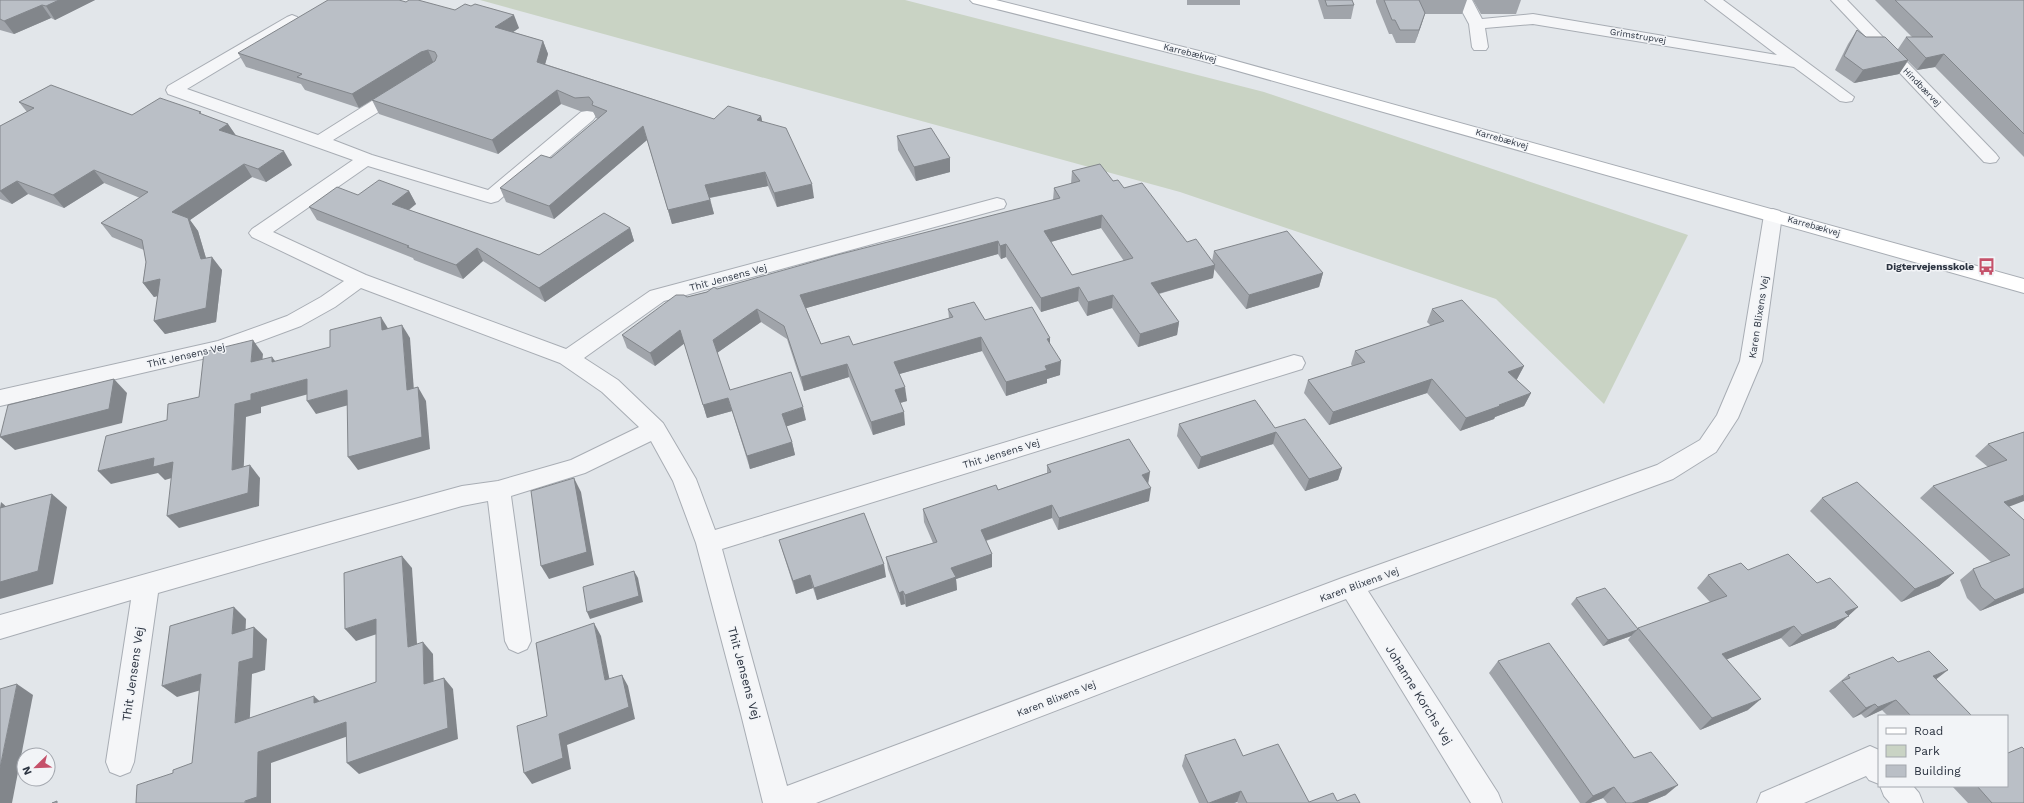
<svg xmlns="http://www.w3.org/2000/svg" width="2024" height="803" font-family="'Work Sans',sans-serif">
<style>
.green{fill:#c9d3c4}
.lines{fill:none;stroke-linecap:round;stroke-linejoin:round}
.street-casing{stroke:#a8adb4;stroke-width:2}
.secondary-casing{stroke:#a8adb4;stroke-width:2}
.street{fill:#f5f6f8;fill-rule:evenodd}
.secondary{fill:#fff;fill-rule:evenodd}
.wall{fill:#a0a4aa;fill-rule:evenodd}
.shaded-wall{fill:#82868b}
.building{fill:#babfc6;stroke:#82868b;fill-rule:evenodd}
.labels{text-anchor:middle;stroke-width:3;stroke-linejoin:round;paint-order:stroke}
.far-street-label{font-size:9px;fill:#2c3441;stroke:#f2f4f7}
.poi-label{font-size:10px;font-weight:bold;fill:#2c3441;stroke:#f2f4f7;text-anchor:end}
.street-label{font-size:10px;fill:#2c3441;stroke:#f2f4f7}
.near-street-label{font-size:12px;fill:#2c3441;stroke:#f2f4f7}
</style>
<rect width="100%" height="100%" fill="#e2e6ea"/>
<path class="green" d="M 480,0 L 905,0 L 1264,92 L 1688,235 L 1604,404 L 1496,299 L 1180,192 Z"/>
<g class="lines">
<defs>
<g id="street">
<path d="M 1456,0 L 1472,0 L 1482,19 L 1533,14 L 1777,55 L 1705,0 L 1723,0 L 1854,97 L 1852,101 L 1846,102 L 1840,101 L 1794,67 L 1533,24 L 1485,28 L 1488,47 L 1486,50 L 1474,50 L 1472,47 L 1469,24 Z"/>
<path d="M 1831,0 L 1847,0 L 1996,154 L 1999,158 L 1996,162 L 1990,163 L 1984,162 Z"/>
<path d="M 292,15 L 297,17 L 300,20 L 297,23 L 187,89 L 318,135 L 394,87 L 400,86 L 406,87 L 408,91 L 406,95 L 333,140 L 372,155 L 488,190 L 581,112 L 587,111 L 593,112 L 596,116 L 593,120 L 498,201 L 491,203 L 484,201 L 368,166 L 273,232 L 366,275 L 566,349 L 650,291 L 997,198 L 1004,200 L 1006,204 L 1004,208 L 664,301 L 584,358 L 618,380 L 663,423 L 696,479 L 715,530 L 1294,355 L 1302,357 L 1305,363 L 1302,369 L 722,549 L 787,786 L 1342,578 L 1657,465 L 1700,440 L 1717,415 L 1740,361 L 1764,215 L 1766,211 L 1773,209 L 1780,211 L 1782,215 L 1762,361 L 1738,418 L 1716,452 L 1673,479 L 1368,591 L 1498,793 L 1502,803 L 1471,803 L 1346,599 L 816,803 L 763,803 L 741,714 L 696,543 L 673,481 L 651,441 L 585,473 L 511,496 L 531,641 L 527,649 L 518,653 L 509,649 L 505,641 L 488,501 L 462,506 L 158,593 L 134,762 L 130,772 L 120,776 L 110,772 L 106,762 L 131,600 L 0,639 L 0,615 L 338,520 L 462,486 L 498,481 L 571,460 L 639,427 L 602,392 L 560,363 L 361,288 L 335,307 L 301,326 L 228,353 L 0,406 L 0,390 L 218,341 L 287,316 L 321,297 L 344,281 L 252,237 L 249,233 L 252,229 L 353,160 L 168,94 L 166,90 L 168,86 L 287,17 Z"/>
<path d="M 1870,746 L 1879,750 L 1879,784 L 1869,780 L 1866,776 L 1804,803 L 1757,803 L 1761,793 Z"/>
<path d="M 1880,786 L 1913,786 L 1919,793 L 1923,803 L 1890,803 L 1884,796 Z"/>
</g>
<path id="secondary" d="M 970,0 L 996,0 L 1211,54 L 2024,279 L 2024,293 L 1199,60 L 973,3 Z"/>
</defs>
<use href="#street" class="street-casing"/>
<use href="#secondary" class="secondary-casing"/>
<use href="#street" class="street"/>
<use href="#secondary" class="secondary"/>
</g>
<g class="wall">
<path d="M 0,0 L 95,0 L 55,20 L 51,18 L 14,34 L 0,30 Z"/>
<rect x="1187" y="0" width="53" height="5"/>
<path d="M 1318,0 L 1352,0 L 1354,5 L 1351,19 L 1324,19 Z"/>
<path d="M 1376,0 L 1467,0 L 1462,14 L 1425,14 L 1415,43 L 1396,43 L 1392,34 L 1389,34 L 1376,2 Z"/>
<path d="M 1473,0 L 1521,0 L 1516,14 L 1481,14 Z"/>
<path d="M 1875,0 L 2024,0 L 2024,157 L 1935,67 L 1917,70 L 1908,61 L 1899,74 L 1854,83 L 1835,70 L 1848,44 L 1857,30 L 1866,37 L 1898,49 L 1906,37 L 1912,37 Z"/>
<path d="M 406,2 L 455,10 L 471,6 L 519,28 L 513,32 L 543,41 L 548,54 L 545,64 L 714,119 L 761,116 L 762,121 L 814,198 L 777,207 L 768,186 L 710,198 L 714,214 L 672,224 L 647,140 L 554,219 L 506,202 L 500,188 L 551,158 L 598,119 L 596,118 L 593,111 L 580,111 L 561,104 L 498,154 L 379,114 L 372,100 L 388,90 L 359,108 L 305,90 L 301,84 L 246,67 L 238,53 Z"/>
<path d="M 19,102 L 132,115 L 203,115 L 228,124 L 236,136 L 292,165 L 266,182 L 252,177 L 190,220 L 198,231 L 206,258 L 222,270 L 216,322 L 165,334 L 154,321 L 158,296 L 154,297 L 143,283 L 146,262 L 144,250 L 112,237 L 101,223 L 140,198 L 104,183 L 64,208 L 28,194 L 12,204 L 0,199 L 0,126 L 27,112 Z"/>
<path d="M 897,136 L 950,158 L 950,172 L 916,181 L 898,150 Z"/>
<path d="M 1072,171 L 1113,181 L 1124,188 L 1187,242 L 1212,261 L 1214,251 L 1323,273 L 1319,287 L 1246,309 L 1214,269 L 1213,278 L 1159,294 L 1179,322 L 1177,335 L 1138,347 L 1112,308 L 1087,316 L 1078,301 L 1041,312 L 1006,257 L 1001,259 L 998,254 L 806,308 L 821,344 L 853,345 L 949,318 L 948,309 L 985,320 L 1050,344 L 1060,375 L 1047,379 L 1047,383 L 1006,396 L 982,351 L 899,374 L 907,401 L 900,403 L 905,425 L 873,435 L 849,377 L 804,391 L 787,339 L 761,322 L 717,353 L 730,390 L 806,420 L 786,426 L 792,442 L 795,455 L 750,469 L 732,411 L 707,418 L 684,343 L 655,366 L 627,348 L 622,335 L 687,297 L 1053,200 L 1054,188 L 1071,184 ZM 1101,228 L 1124,261 L 1072,275 L 1051,242 Z"/>
<path d="M 409,191 L 416,204 L 409,210 L 539,255 L 630,228 L 634,241 L 545,302 L 483,261 L 463,279 L 414,260 L 413,258 L 317,220 L 309,207 L 358,195 Z"/>
<path d="M 1432,309 L 1524,366 L 1517,379 L 1517,380 L 1531,393 L 1524,406 L 1495,417 L 1494,419 L 1460,431 L 1427,393 L 1329,425 L 1304,393 L 1308,380 L 1352,366 L 1351,364 L 1355,351 L 1431,326 L 1427,322 Z"/>
<path d="M 1179,424 L 1275,428 L 1342,468 L 1338,480 L 1305,491 L 1273,444 L 1198,469 L 1177,436 Z"/>
<path d="M 2024,432 L 2009,507 L 2024,520 L 2024,593 L 1980,611 L 1967,598 L 1960,580 L 1973,569 L 1991,562 L 1920,498 L 1933,486 L 1988,467 L 1975,456 L 1988,444 Z"/>
<path d="M 1047,465 L 1148,484 L 1149,501 L 1058,530 L 1052,518 L 986,541 L 992,554 L 992,567 L 956,579 L 957,590 L 906,607 L 905,604 L 901,605 L 888,569 L 886,557 L 933,543 L 924,522 L 923,509 L 998,490 L 1047,473 Z"/>
<path d="M 1822,498 L 1954,573 L 1939,586 L 1901,602 L 1810,511 Z"/>
<path d="M 779,540 L 886,577 L 817,600 L 813,588 L 796,594 Z"/>
<path d="M 1748,570 L 1817,583 L 1858,607 L 1835,628 L 1789,647 L 1781,638 L 1727,659 L 1748,710 L 1700,730 L 1628,640 L 1631,636 L 1603,646 L 1571,604 L 1576,598 L 1638,629 L 1710,602 L 1697,588 L 1708,575 Z"/>
<path d="M 1498,661 L 1634,758 L 1666,795 L 1647,803 L 1607,803 L 1603,798 L 1590,803 L 1580,803 L 1489,673 Z"/>
<path d="M 1898,662 L 1936,679 L 1972,716 L 1888,716 L 1882,710 L 1865,718 L 1861,714 L 1853,718 L 1829,691 L 1848,675 Z"/>
<path d="M 1185,755 L 1243,756 L 1309,802 L 1337,801 L 1360,803 L 1238,803 L 1237,802 L 1234,803 L 1199,803 L 1182,766 Z"/>
<path d="M 1952,786 L 2007,786 L 2024,803 L 1968,803 Z"/>
</g>
<g class="shaded-wall">
<path d="M 59,0 L 95,0 L 55,20 L 46,6 Z"/>
<path d="M 42,5 L 51,18 L 14,34 L 4,21 Z"/>
<path d="M 1425,13 L 1421,26 L 1415,43 L 1419,30 Z"/>
<path d="M 514,15 L 519,28 L 500,41 L 495,27 Z"/>
<path d="M 543,41 L 548,54 L 542,75 L 537,62 Z"/>
<path d="M 428,50 L 434,64 L 427,66 L 359,108 L 352,94 L 421,52 Z"/>
<path d="M 1944,54 L 1935,67 L 1917,70 L 1926,58 Z"/>
<path d="M 1908,60 L 1899,74 L 1854,83 L 1863,70 Z"/>
<path d="M 557,90 L 561,104 L 498,154 L 492,140 Z"/>
<path d="M 761,116 L 764,130 L 757,120 Z"/>
<path d="M 228,124 L 237,137 L 219,130 Z"/>
<path d="M 643,126 L 647,140 L 554,219 L 549,206 Z"/>
<path d="M 284,151 L 292,165 L 266,182 L 258,169 Z"/>
<path d="M 950,158 L 950,172 L 916,181 L 914,167 Z"/>
<path d="M 244,164 L 252,177 L 190,220 L 198,231 L 210,272 L 212,257 L 222,270 L 216,322 L 165,334 L 154,321 L 201,259 L 172,212 Z"/>
<path d="M 94,170 L 104,183 L 64,208 L 53,195 Z"/>
<path d="M 765,172 L 768,186 L 708,198 L 705,185 Z"/>
<path d="M 17,181 L 28,194 L 12,204 L 0,191 Z"/>
<path d="M 812,184 L 814,198 L 777,207 L 774,193 Z"/>
<path d="M 409,191 L 416,204 L 399,217 L 392,204 Z"/>
<path d="M 710,200 L 714,214 L 672,224 L 668,210 Z"/>
<path d="M 1102,215 L 1101,228 L 1043,244 L 1044,231 Z"/>
<path d="M 630,228 L 634,241 L 545,302 L 539,288 Z"/>
<path d="M 998,241 L 998,254 L 803,309 L 800,295 Z"/>
<path d="M 1006,244 L 1006,257 L 1001,259 L 1000,246 Z"/>
<path d="M 477,248 L 483,261 L 463,279 L 456,265 Z"/>
<path d="M 1215,265 L 1213,278 L 1150,296 L 1151,283 Z"/>
<path d="M 1323,273 L 1319,287 L 1246,309 L 1249,295 Z"/>
<path d="M 160,279 L 171,292 L 154,297 L 143,283 Z"/>
<path d="M 1079,287 L 1078,301 L 1041,312 L 1041,298 Z"/>
<path d="M 1113,295 L 1112,308 L 1087,316 L 1088,302 Z"/>
<path d="M 757,309 L 761,322 L 717,353 L 713,340 Z"/>
<path d="M 381,317 L 389,330 L 382,330 Z"/>
<path d="M 1179,322 L 1177,335 L 1138,347 L 1140,334 Z"/>
<path d="M 402,325 L 410,338 L 415,404 L 407,390 Z"/>
<path d="M 680,330 L 685,343 L 655,366 L 650,353 Z"/>
<path d="M 981,337 L 982,351 L 896,375 L 894,362 Z"/>
<path d="M 1050,338 L 1050,351 L 1047,339 Z"/>
<path d="M 253,340 L 263,354 L 261,375 L 251,362 Z"/>
<path d="M 272,357 L 282,370 L 272,362 Z"/>
<path d="M 1061,361 L 1060,375 L 1047,379 L 1047,383 L 1006,396 L 1006,382 L 1045,366 Z"/>
<path d="M 847,364 L 849,377 L 804,391 L 801,377 Z"/>
<path d="M 1524,366 L 1517,379 L 1502,385 L 1508,372 Z"/>
<path d="M 114,379 L 127,393 L 122,423 L 15,450 L 0,437 Z"/>
<path d="M 307,379 L 316,392 L 261,407 L 261,413 L 246,417 L 243,483 L 232,470 L 235,404 L 251,394 Z"/>
<path d="M 1432,379 L 1427,393 L 1329,425 L 1333,412 Z"/>
<path d="M 418,387 L 426,401 L 430,449 L 358,470 L 348,457 Z"/>
<path d="M 905,387 L 907,401 L 896,404 L 895,390 Z"/>
<path d="M 347,390 L 356,403 L 316,414 L 307,401 Z"/>
<path d="M 1531,393 L 1524,406 L 1495,417 L 1494,419 L 1460,431 L 1466,418 L 1499,405 Z"/>
<path d="M 728,398 L 732,411 L 707,418 L 703,405 Z"/>
<path d="M 803,407 L 806,420 L 785,427 L 782,414 Z"/>
<path d="M 904,412 L 905,425 L 873,435 L 871,422 Z"/>
<path d="M 1276,432 L 1273,444 L 1198,469 L 1201,457 Z"/>
<path d="M 792,442 L 795,455 L 750,469 L 747,456 Z"/>
<path d="M 154,458 L 173,462 L 185,474 L 165,480 L 158,473 L 111,484 L 98,471 Z"/>
<path d="M 250,465 L 260,478 L 259,506 L 179,528 L 167,516 Z"/>
<path d="M 1342,468 L 1338,480 L 1305,491 L 1309,479 Z"/>
<path d="M 1150,472 L 1148,485 L 1142,475 Z"/>
<path d="M 574,478 L 581,492 L 594,565 L 549,579 L 541,566 Z"/>
<path d="M 1151,488 L 1149,501 L 1058,530 L 1059,518 Z"/>
<path d="M 52,494 L 67,507 L 53,584 L 0,599 L 0,582 Z"/>
<path d="M 2024,495 L 2024,501 L 1990,514 L 2004,502 Z"/>
<path d="M 1,502 L 9,509 L 0,508 Z"/>
<path d="M 1052,505 L 1052,518 L 981,542 L 981,530 Z"/>
<path d="M 992,554 L 992,567 L 956,579 L 957,590 L 906,607 L 905,595 L 951,568 Z"/>
<path d="M 402,556 L 412,568 L 418,659 L 408,647 Z"/>
<path d="M 884,564 L 886,577 L 817,600 L 814,588 Z"/>
<path d="M 634,571 L 638,578 L 643,602 L 590,619 L 587,612 Z"/>
<path d="M 1954,573 L 1939,586 L 1901,602 L 1915,589 Z"/>
<path d="M 810,575 L 813,588 L 796,594 L 793,581 Z"/>
<path d="M 2024,588 L 2024,593 L 1980,611 L 1995,600 Z"/>
<path d="M 903,591 L 905,604 L 901,605 L 899,593 Z"/>
<path d="M 234,607 L 246,619 L 245,646 L 232,634 Z"/>
<path d="M 1858,607 L 1835,628 L 1789,647 L 1802,635 L 1845,612 Z"/>
<path d="M 376,619 L 386,631 L 356,641 L 345,629 Z"/>
<path d="M 594,623 L 601,636 L 612,692 L 605,680 Z"/>
<path d="M 1794,626 L 1781,638 L 1710,666 L 1722,654 Z"/>
<path d="M 254,627 L 267,639 L 265,670 L 252,674 L 249,734 L 235,723 L 239,662 Z"/>
<path d="M 1637,630 L 1631,636 L 1603,646 L 1608,640 Z"/>
<path d="M 423,642 L 433,654 L 434,696 L 424,684 Z"/>
<path d="M 1948,670 L 1934,681 L 1933,676 Z"/>
<path d="M 201,674 L 215,686 L 177,697 L 162,686 Z"/>
<path d="M 622,675 L 628,686 L 635,719 L 567,745 L 571,769 L 532,784 L 524,773 L 559,734 Z"/>
<path d="M 444,678 L 453,689 L 458,739 L 359,774 L 347,763 Z"/>
<path d="M 17,684 L 33,695 L 12,803 L 0,803 L 0,768 Z"/>
<path d="M 314,696 L 326,707 L 314,703 Z"/>
<path d="M 1761,699 L 1748,710 L 1700,730 L 1712,718 Z"/>
<path d="M 1896,700 L 1882,710 L 1865,718 L 1878,707 Z"/>
<path d="M 1875,704 L 1861,714 L 1853,718 L 1866,708 Z"/>
<path d="M 346,722 L 357,733 L 271,763 L 271,803 L 245,803 L 258,752 Z"/>
<path d="M 1678,785 L 1666,795 L 1647,803 L 1632,803 Z"/>
<path d="M 1614,787 L 1603,798 L 1590,803 L 1585,803 L 1593,796 Z"/>
<path d="M 1241,791 L 1237,802 L 1234,803 L 1209,803 Z"/>
</g>
<g class="building">
<path d="M 0,0 L 59,0 L 46,6 L 42,5 L 4,21 L 0,19 Z"/>
<path d="M 328,0 L 399,0 L 406,2 L 409,0 L 418,0 L 455,10 L 465,4 L 471,6 L 475,4 L 514,15 L 495,27 L 543,41 L 537,62 L 714,119 L 728,106 L 761,116 L 757,120 L 786,128 L 812,184 L 774,193 L 765,172 L 705,185 L 710,200 L 668,210 L 643,126 L 549,206 L 500,188 L 541,155 L 551,158 L 607,111 L 592,105 L 593,102 L 589,97 L 575,98 L 557,90 L 492,140 L 372,100 L 435,61 L 437,56 L 435,52 L 428,50 L 421,52 L 352,94 L 297,77 L 302,74 L 238,53 Z"/>
<path d="M 1325,0 L 1352,0 L 1354,5 L 1327,6 Z"/>
<path d="M 1384,0 L 1419,0 L 1425,13 L 1419,30 L 1400,30 L 1395,20 L 1392,20 Z"/>
<path d="M 1895,0 L 2024,0 L 2024,134 L 1944,54 L 1926,58 L 1906,37 L 1933,37 Z"/>
<path d="M 1857,30 L 1866,37 L 1885,37 L 1908,60 L 1863,70 L 1844,56 Z"/>
<path d="M 51,85 L 132,115 L 160,98 L 201,112 L 199,113 L 228,124 L 219,130 L 284,151 L 258,169 L 244,164 L 172,212 L 188,218 L 201,259 L 212,257 L 206,308 L 154,321 L 160,279 L 143,283 L 146,262 L 142,240 L 101,223 L 148,192 L 94,170 L 53,195 L 17,181 L 0,191 L 0,126 L 34,108 L 19,102 Z"/>
<path d="M 931,128 L 950,158 L 914,167 L 897,136 Z"/>
<path d="M 1100,164 L 1113,181 L 1118,180 L 1124,188 L 1142,183 L 1187,242 L 1196,239 L 1215,265 L 1151,283 L 1179,322 L 1140,334 L 1113,295 L 1088,302 L 1079,287 L 1041,298 L 1006,244 L 1000,246 L 998,241 L 800,295 L 821,344 L 849,336 L 853,345 L 953,317 L 948,309 L 974,302 L 985,320 L 1032,307 L 1050,338 L 1047,339 L 1061,361 L 1045,366 L 1047,370 L 1006,382 L 981,337 L 894,362 L 905,387 L 895,390 L 904,412 L 871,422 L 847,364 L 801,377 L 784,326 L 757,309 L 713,340 L 730,390 L 791,372 L 803,407 L 782,414 L 792,442 L 747,456 L 728,398 L 703,405 L 680,330 L 650,353 L 622,335 L 676,295 L 684,295 L 687,297 L 707,292 L 714,287 L 717,289 L 837,255 L 1060,198 L 1054,188 L 1080,181 L 1072,171 ZM 1102,215 L 1133,258 L 1072,275 L 1044,231 Z"/>
<path d="M 379,180 L 409,191 L 392,204 L 539,255 L 604,213 L 630,228 L 539,288 L 477,248 L 456,265 L 407,247 L 409,246 L 309,207 L 337,187 L 358,195 Z"/>
<path d="M 1287,231 L 1323,273 L 1249,295 L 1214,251 Z"/>
<path d="M 1462,300 L 1524,366 L 1508,372 L 1531,393 L 1499,405 L 1500,406 L 1466,418 L 1432,379 L 1333,412 L 1308,380 L 1365,362 L 1355,351 L 1444,321 L 1432,309 Z"/>
<path d="M 381,317 L 382,330 L 402,325 L 407,390 L 418,387 L 422,437 L 348,457 L 347,390 L 307,401 L 307,379 L 251,394 L 251,400 L 235,404 L 232,470 L 250,465 L 248,493 L 167,516 L 173,462 L 153,467 L 154,458 L 98,471 L 106,436 L 167,420 L 168,404 L 199,397 L 204,352 L 253,340 L 251,362 L 272,357 L 272,362 L 330,347 L 330,330 Z"/>
<path d="M 114,379 L 109,409 L 0,437 L 8,405 Z"/>
<path d="M 1255,400 L 1275,428 L 1305,419 L 1342,468 L 1309,479 L 1276,432 L 1201,457 L 1179,424 Z"/>
<path d="M 2024,432 L 2024,495 L 2004,502 L 2024,520 L 2024,588 L 1995,600 L 1981,587 L 1973,569 L 2010,555 L 1933,486 L 2007,460 L 1988,444 Z"/>
<path d="M 1129,439 L 1150,472 L 1142,475 L 1151,488 L 1059,518 L 1052,505 L 981,530 L 992,554 L 951,568 L 956,577 L 905,595 L 903,591 L 899,593 L 886,557 L 937,542 L 923,509 L 996,485 L 998,490 L 1051,472 L 1047,465 Z"/>
<path d="M 574,478 L 587,552 L 541,566 L 531,491 Z"/>
<path d="M 1857,482 L 1954,573 L 1915,589 L 1822,498 Z"/>
<path d="M 52,494 L 38,571 L 0,582 L 0,508 Z"/>
<path d="M 864,513 L 884,564 L 814,588 L 810,575 L 793,581 L 779,540 Z"/>
<path d="M 1788,554 L 1817,583 L 1830,578 L 1858,607 L 1845,612 L 1849,616 L 1802,635 L 1794,626 L 1722,654 L 1761,699 L 1712,718 L 1638,628 L 1727,596 L 1708,575 L 1741,563 L 1748,570 Z"/>
<path d="M 402,556 L 408,647 L 423,642 L 424,684 L 444,678 L 448,728 L 347,763 L 346,722 L 258,752 L 257,797 L 245,801 L 245,803 L 136,803 L 137,785 L 173,773 L 173,770 L 192,763 L 201,674 L 162,686 L 170,626 L 234,607 L 232,634 L 254,627 L 253,658 L 239,662 L 235,723 L 314,696 L 314,703 L 376,682 L 376,619 L 345,629 L 344,573 Z"/>
<path d="M 634,571 L 639,596 L 587,612 L 583,587 Z"/>
<path d="M 1605,588 L 1638,629 L 1637,630 L 1608,640 L 1576,598 Z"/>
<path d="M 594,623 L 605,680 L 622,675 L 629,707 L 559,734 L 563,758 L 524,773 L 517,726 L 547,716 L 536,643 Z"/>
<path d="M 1549,643 L 1634,758 L 1651,752 L 1678,785 L 1632,803 L 1626,803 L 1614,787 L 1593,796 L 1498,661 Z"/>
<path d="M 1929,651 L 1948,670 L 1933,676 L 1972,716 L 1911,716 L 1896,700 L 1878,707 L 1875,704 L 1866,708 L 1842,681 L 1850,678 L 1848,675 L 1893,657 L 1898,662 Z"/>
<path d="M 17,684 L 0,768 L 0,689 Z"/>
<path d="M 1235,739 L 1243,756 L 1278,744 L 1309,802 L 1333,793 L 1337,801 L 1355,794 L 1360,803 L 1247,803 L 1241,791 L 1209,803 L 1208,803 L 1185,755 Z"/>
<path d="M 2022,747 L 2024,749 L 2024,803 L 1992,803 L 1977,786 L 2007,786 L 2007,752 L 2008,753 Z"/>
<path d="M 57,801 L 57,803 L 52,803 Z"/>
</g>
<defs>
<symbol id="bus-bare" viewBox="-9 -9 18 18"><path d="M-5-6H5V4H4V6H2V4H-2V6H-4V4H-5ZM-3.5-4V0h7V-4ZM-3.5 1.2v1.5H-2V1.2ZM2 1.2v1.5H3.5V1.2Z" fill="#c5516a" stroke="#f2f4f7" stroke-width="2.5" paint-order="stroke"/></symbol>
</defs>
<g fill-rule="evenodd">
<use href="#bus-bare" x="1974" y="254" width="25" height="25"/>
</g>
<g class="labels">
<g class="far-street-label">
<text transform="translate(1638 36) rotate(9)" y="3">Grimstrupvej</text>
<text transform="translate(1190 53) rotate(14)" y="3">Karrebækvej</text>
<text transform="translate(1922 87) rotate(46)" y="3">Hindbærvej</text>
<text transform="translate(1502 139) rotate(16)" y="3">Karrebækvej</text>
<text transform="translate(1814 226) rotate(16)" y="3">Karrebækvej</text>
</g>
<g class="poi-label">
<text x="1974" y="270">Digtervejensskole</text>
</g>
<g class="street-label">
<text transform="translate(728 277) rotate(-15)" y="4">Thit Jensens Vej</text>
<text transform="translate(1758 317) rotate(-81)" y="4">Karen Blixens Vej</text>
<text transform="translate(186 355) rotate(-13)" y="4">Thit Jensens Vej</text>
<text transform="translate(1001 453) rotate(-17)" y="4">Thit Jensens Vej</text>
<text transform="translate(1359 584) rotate(-20)" y="4">Karen Blixens Vej</text>
<text transform="translate(1056 698) rotate(-21)" y="4">Karen Blixens Vej</text>
</g>
<g class="near-street-label">
<text transform="translate(744 673) rotate(75)" y="4">Thit Jensens Vej</text>
<text transform="translate(133 674) rotate(-82)" y="4">Thit Jensens Vej</text>
<text transform="translate(1419 695) rotate(58)" y="4">Johanne Korchs Vej</text>
</g>
</g>
<rect x="1878" y="715" width="130" height="72" fill="#f2f4f7" stroke="#a3a7ae"/>
<rect x="1886" y="728" width="20" height="6" fill="#ffffff" stroke="#a3a7ae"/>
<text x="1914" y="735" font-size="12" fill="#2c3441">Road</text>
<rect x="1886" y="745" width="20" height="12" fill="#c9d3c4" stroke="#a3a7ae"/>
<text x="1914" y="755" font-size="12" fill="#2c3441">Park</text>
<rect x="1886" y="765" width="20" height="12" fill="#babfc6" stroke="#a3a7ae"/>
<text x="1914" y="775" font-size="12" fill="#2c3441">Building</text>
<g transform="translate(36 767) rotate(247)"><circle r="19" fill="#f2f4f7" stroke="#a3a7ae"/>
<path d="M0-3L7 15L0 10L-7 15Z" fill="#c5516a"/>
<text y="-6" font-size="11" font-weight="bold" text-anchor="middle" fill="#2c3441">N</text>
</g>
</svg>
